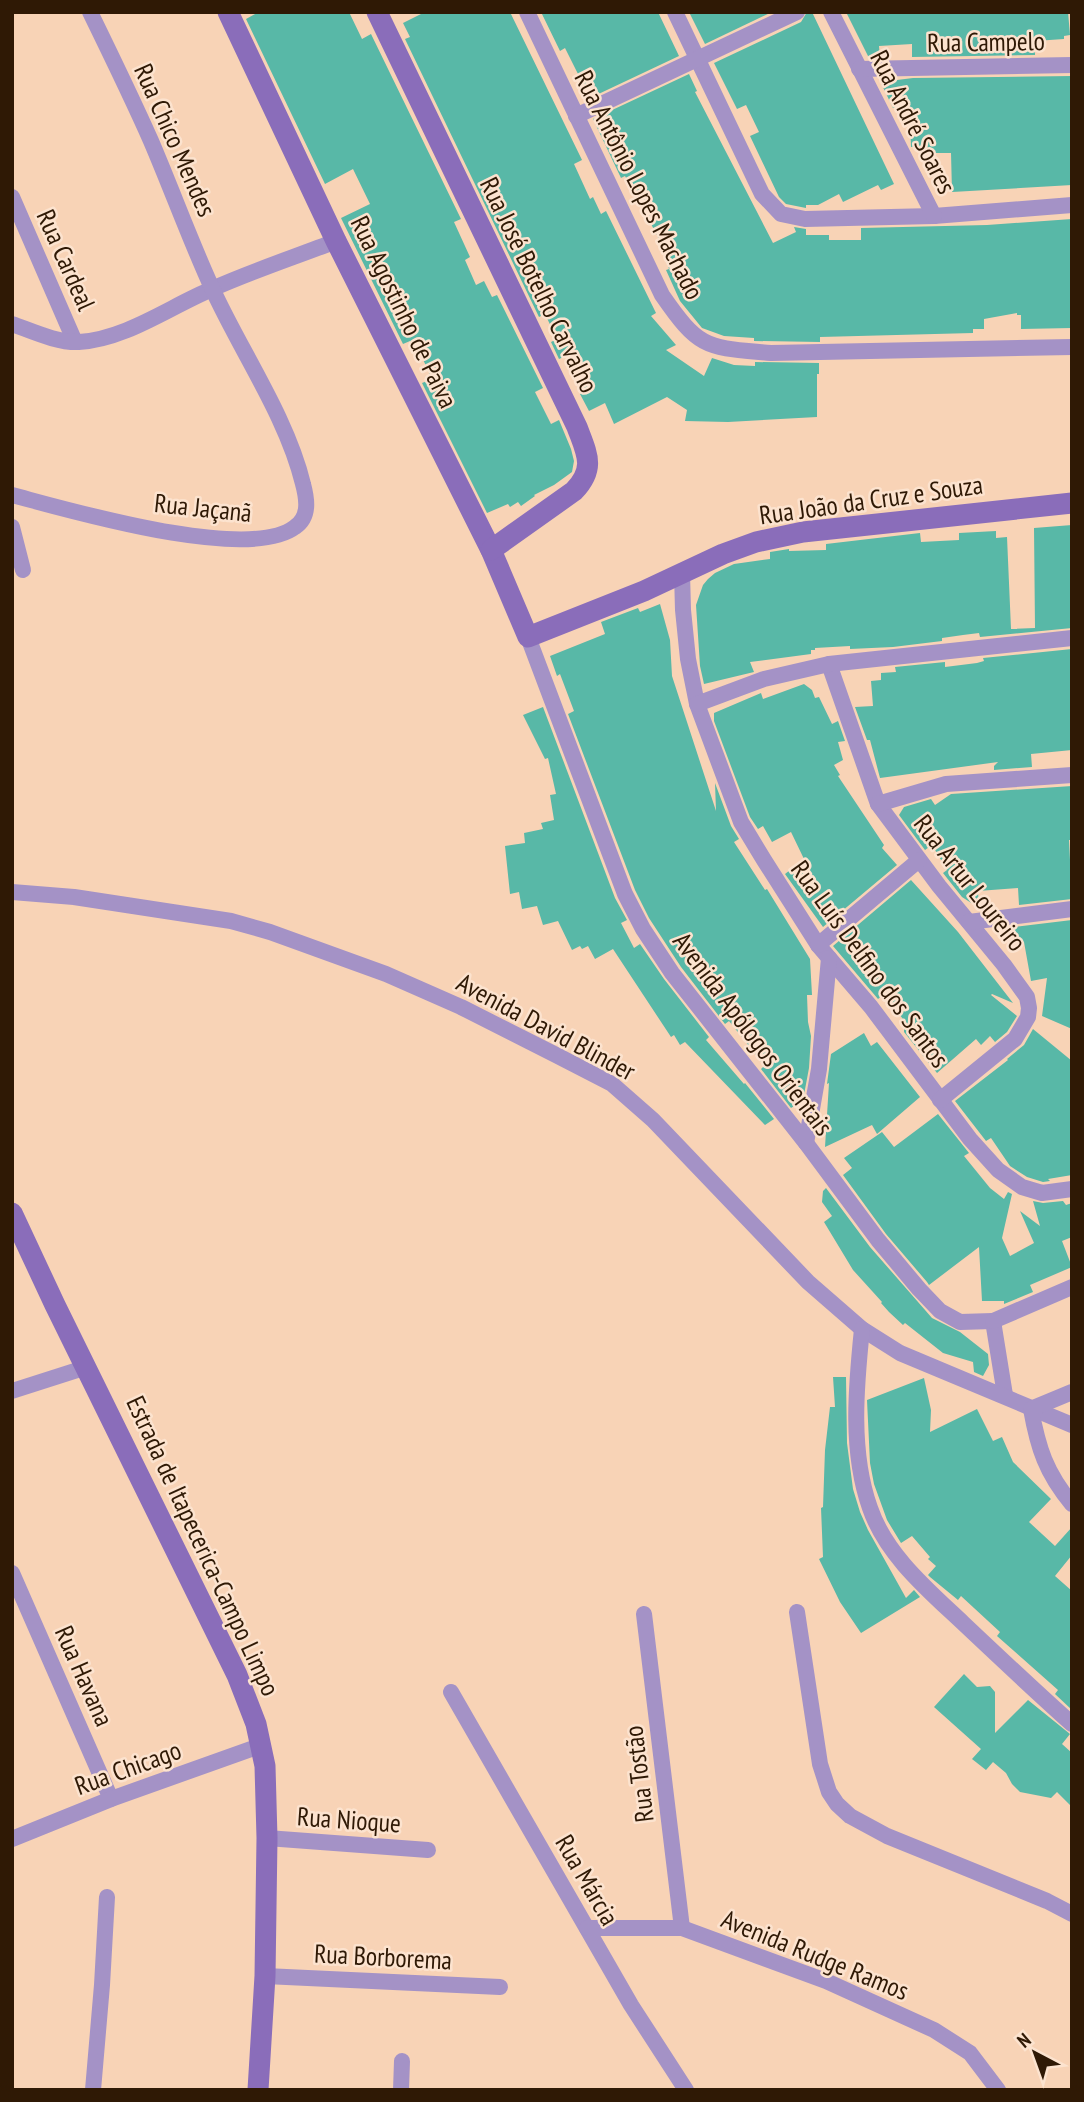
<svg xmlns="http://www.w3.org/2000/svg" width="1084" height="2102" font-family="'PT Sans Narrow',sans-serif">
<style>
.building{fill:#58b8a7}
.lines{fill:none;stroke-linecap:round;stroke-linejoin:round}
.street{stroke:#a492c6;stroke-width:16}
.secondary{stroke:#8a6dba;stroke-width:21}
.labels{text-anchor:middle;stroke-width:5;stroke-linejoin:round;paint-order:stroke}
.street-label{font-size:26px;fill:#2f1905;stroke:#fce3cf}
</style>
<rect width="100%" height="100%" fill="#f8d3b6"/>
<g class="building">
<path d="M 259,12 L 349,12 L 362,39 L 371,34 L 461,219 L 454,222 L 470,257 L 465,260 L 476,285 L 484,281 L 492,297 L 497,295 L 543,388 L 535,392 L 551,424 L 559,420 L 571,449 L 574,461 L 572,472 L 554,485 L 534,495 L 535,496 L 521,506 L 518,502 L 510,507 L 508,504 L 487,513 L 422,383 L 432,379 L 415,342 L 411,344 L 410,341 L 403,344 L 341,218 L 370,204 L 353,169 L 325,184 L 246,19 Z"/>
<path d="M 425,12 L 510,12 L 582,160 L 574,164 L 590,199 L 593,197 L 601,214 L 606,211 L 656,313 L 651,316 L 676,345 L 666,350 L 704,376 L 712,358 L 734,365 L 755,366 L 755,362 L 819,363 L 819,374 L 817,374 L 817,417 L 728,422 L 685,421 L 687,410 L 667,397 L 614,424 L 605,403 L 589,411 L 580,394 L 585,392 L 568,355 L 559,359 L 551,342 L 557,339 L 545,314 L 539,317 L 405,39 L 410,37 L 403,23 Z"/>
<path d="M 541,12 L 658,12 L 679,56 L 590,98 L 565,48 L 560,51 Z"/>
<path d="M 689,12 L 772,12 L 705,44 Z"/>
<path d="M 807,12 L 812,12 L 894,184 L 881,190 L 878,185 L 843,202 L 839,194 L 818,205 L 806,205 L 806,208 L 786,204 L 779,197 L 750,136 L 759,132 L 746,105 L 737,109 L 714,63 L 801,22 Z"/>
<path d="M 846,12 L 878,12 L 878,14 L 1068,12 L 1070,35 L 1064,36 L 1064,39 L 1035,41 L 1035,55 L 912,57 L 912,44 L 879,46 L 880,58 L 869,58 Z"/>
<path d="M 689,74 L 697,91 L 695,92 L 773,243 L 796,232 L 794,227 L 806,229 L 806,235 L 829,235 L 829,240 L 861,240 L 861,228 L 987,225 L 1072,219 L 1072,328 L 1021,329 L 1021,315 L 1017,315 L 1017,313 L 984,319 L 984,329 L 973,329 L 973,333 L 820,337 L 820,342 L 754,341 L 754,338 L 724,336 L 702,328 L 680,301 L 666,270 L 669,269 L 666,261 L 670,259 L 625,176 L 621,178 L 593,119 Z"/>
<path d="M 1072,76 L 1072,185 L 952,192 L 951,153 L 927,153 L 926,146 L 911,147 L 910,119 L 903,119 L 903,108 L 893,108 L 879,79 L 881,82 L 913,78 Z"/>
<path d="M 1072,525 L 1072,628 L 980,637 L 979,633 L 963,635 L 942,638 L 942,641 L 893,647 L 850,649 L 850,646 L 815,648 L 815,650 L 811,650 L 811,654 L 750,662 L 754,672 L 704,684 L 700,666 L 696,605 L 703,585 L 708,579 L 715,573 L 734,564 L 770,559 L 770,552 L 789,549 L 789,551 L 826,550 L 826,544 L 920,533 L 921,542 L 959,540 L 959,533 L 996,531 L 996,538 L 1007,537 L 1011,629 L 1035,628 L 1034,528 Z"/>
<path d="M 660,604 L 670,640 L 672,676 L 716,811 L 715,783 L 731,826 L 739,839 L 734,842 L 765,890 L 767,889 L 810,959 L 812,995 L 807,995 L 808,1022 L 811,1036 L 809,1068 L 803,1100 L 791,1108 L 761,1069 L 764,1066 L 753,1051 L 729,1021 L 725,1024 L 681,967 L 649,918 L 635,890 L 568,714 L 574,711 L 560,674 L 557,676 L 550,656 L 605,634 L 601,622 L 638,608 L 640,612 Z"/>
<path d="M 1072,649 L 1072,750 L 1031,754 L 1032,767 L 994,770 L 994,766 L 998,762 L 880,778 L 870,740 L 867,740 L 855,707 L 873,706 L 871,681 L 881,680 L 881,673 L 896,672 L 895,667 L 945,662 L 945,667 L 977,663 L 984,661 L 983,658 Z"/>
<path d="M 804,684 L 812,690 L 815,698 L 819,697 L 832,724 L 838,721 L 845,741 L 838,742 L 843,760 L 834,765 L 840,775 L 838,776 L 884,845 L 882,848 L 897,865 L 823,927 L 785,874 L 804,859 L 791,832 L 772,842 L 763,826 L 758,829 L 750,817 L 714,721 L 714,713 L 761,693 L 763,699 Z"/>
<path d="M 543,707 L 615,898 L 627,920 L 621,923 L 634,948 L 640,944 L 664,979 L 709,1037 L 706,1040 L 744,1084 L 745,1083 L 774,1119 L 765,1125 L 685,1042 L 680,1045 L 674,1035 L 671,1037 L 613,949 L 595,959 L 588,946 L 582,949 L 580,946 L 572,950 L 558,921 L 543,925 L 537,906 L 522,909 L 519,892 L 510,894 L 505,846 L 525,843 L 524,833 L 543,829 L 541,823 L 554,820 L 550,795 L 556,794 L 548,758 L 545,759 L 523,715 Z"/>
<path d="M 1072,786 L 1072,840 L 1069,840 L 1072,899 L 1019,905 L 1018,888 L 978,891 L 979,908 L 962,897 L 943,873 L 947,870 L 932,845 L 925,850 L 899,815 L 904,807 L 931,799 L 935,805 L 951,794 Z"/>
<path d="M 911,880 L 958,932 L 1013,1003 L 992,994 L 991,995 L 1017,1016 L 1007,1032 L 995,1042 L 990,1036 L 981,1045 L 976,1039 L 937,1073 L 904,1032 L 904,1027 L 907,1024 L 895,1009 L 883,995 L 878,999 L 833,946 Z"/>
<path d="M 1072,920 L 1072,1029 L 1042,1016 L 1047,978 L 1031,981 L 1024,942 L 1015,943 L 1013,927 Z"/>
<path d="M 1033,1029 L 1072,1061 L 1072,1175 L 1048,1179 L 1050,1181 L 1043,1182 L 1027,1177 L 1010,1166 L 991,1138 L 986,1141 L 955,1101 L 1008,1060 L 1007,1059 L 1024,1045 Z"/>
<path d="M 864,1033 L 871,1046 L 877,1042 L 920,1097 L 877,1134 L 872,1125 L 825,1147 L 829,1083 L 827,1084 L 831,1054 Z"/>
<path d="M 938,1114 L 969,1153 L 964,1156 L 990,1188 L 1004,1199 L 1008,1192 L 1012,1194 L 1002,1238 L 1010,1256 L 1034,1243 L 1020,1211 L 1040,1226 L 1033,1201 L 1043,1203 L 1063,1201 L 1066,1205 L 1072,1203 L 1072,1237 L 1062,1241 L 1072,1267 L 1030,1285 L 1033,1292 L 1004,1304 L 1004,1301 L 982,1301 L 979,1247 L 929,1285 L 927,1282 L 886,1234 L 843,1175 L 852,1168 L 844,1158 L 882,1132 L 894,1147 Z"/>
<path d="M 826,1188 L 870,1247 L 932,1318 L 960,1332 L 988,1354 L 989,1365 L 983,1376 L 974,1372 L 973,1362 L 943,1353 L 905,1323 L 903,1325 L 889,1312 L 881,1303 L 882,1302 L 853,1270 L 824,1222 L 832,1216 L 822,1202 L 823,1191 Z"/>
<path d="M 833,1377 L 846,1377 L 847,1443 L 853,1489 L 860,1512 L 868,1530 L 906,1598 L 914,1590 L 920,1597 L 861,1633 L 840,1602 L 819,1559 L 823,1557 L 821,1508 L 823,1507 L 825,1450 L 830,1407 L 835,1407 Z"/>
<path d="M 924,1378 L 931,1410 L 930,1432 L 977,1409 L 993,1441 L 1002,1437 L 1013,1462 L 1051,1499 L 1029,1522 L 1055,1546 L 1072,1527 L 1072,1555 L 1055,1576 L 1072,1591 L 1072,1710 L 1055,1694 L 1058,1690 L 997,1636 L 1000,1632 L 961,1596 L 958,1600 L 930,1577 L 928,1575 L 936,1566 L 928,1559 L 930,1557 L 912,1536 L 901,1543 L 887,1520 L 874,1484 L 870,1463 L 867,1400 Z"/>
<path d="M 964,1674 L 977,1687 L 990,1686 L 995,1692 L 995,1733 L 1028,1700 L 1070,1734 L 1062,1744 L 1072,1753 L 1072,1807 L 1057,1792 L 1051,1798 L 1020,1792 L 1012,1784 L 1006,1773 L 993,1762 L 986,1770 L 972,1759 L 981,1749 L 934,1707 Z"/>
</g>
<g class="lines">
<g class="street">
<path d="M 527,12 L 662,295 C 700,350 706,347 771,353 L 1072,347"/>
<path d="M 675,12 L 762,194 L 781,214 L 805,219 L 934,216 L 1072,205"/>
<path d="M 831,12 L 934,216"/>
<path d="M 859,69 L 1072,65"/>
<path d="M 576,116 L 797,12"/>
<path d="M 12,197 L 75,342"/>
<path d="M 12,324 C 32,331 57,343 79,342 C 126,339 169,307 212,289 C 252,271 295,257 336,241"/>
<path d="M 12,495 C 69,510 248,563 295,527 C 310,517 307,499 303,484 C 287,417 240,350 212,288 C 190,240 172,190 151,141 C 132,98 111,55 90,12"/>
<path d="M 12,527 L 23,570"/>
<path d="M 682,573 L 683,610 L 688,659 L 697,704 L 741,822 L 764,860 L 818,945 L 871,1007 L 970,1139 L 998,1170 L 1022,1187 L 1042,1193 L 1072,1189"/>
<path d="M 528,637 L 625,894 L 643,929 L 672,973 L 806,1143 L 878,1240 L 919,1289 L 940,1311 L 960,1322 L 993,1321 L 1005,1395"/>
<path d="M 829,664 L 878,804 L 939,886 L 1004,965 L 1027,997 L 1029,1008 L 1028,1017 L 1015,1039 L 940,1100"/>
<path d="M 697,704 L 764,679 L 829,664 L 1072,638"/>
<path d="M 878,804 L 946,784 L 1072,775"/>
<path d="M 12,892 L 74,897 L 231,921 L 270,932 L 386,974 L 461,1007 L 558,1056 L 612,1084 L 653,1120 L 808,1282 L 862,1329 L 900,1353 L 1072,1425"/>
<path d="M 969,922 L 1072,909"/>
<path d="M 818,945 L 919,860"/>
<path d="M 806,1143 L 819,1069 L 829,958"/>
<path d="M 993,1321 L 1072,1287"/>
<path d="M 862,1329 C 856,1387 850,1452 870,1508 C 886,1555 928,1590 963,1623 C 999,1657 1035,1691 1072,1724"/>
<path d="M 12,1391 L 87,1367"/>
<path d="M 1072,1392 L 1031,1409 C 1038,1448 1046,1473 1072,1504"/>
<path d="M 12,1573 L 111,1799"/>
<path d="M 797,1612 L 820,1764 L 829,1792 L 837,1804 L 850,1816 L 887,1836 L 1047,1901 L 1072,1914"/>
<path d="M 644,1614 L 682,1928"/>
<path d="M 451,1692 L 631,2005 L 686,2090"/>
<path d="M 267,1838 L 428,1850"/>
<path d="M 12,1839 L 111,1799 L 262,1745"/>
<path d="M 587,1928 L 682,1928 L 826,1981 L 934,2030 L 970,2053 L 998,2090"/>
<path d="M 265,1976 L 500,1987"/>
<path d="M 93,2090 L 102,1985 L 107,1897"/>
<path d="M 401,2090 L 402,2061"/>
</g>
<g class="secondary">
<path d="M 228,12 L 336,241 L 491,550 L 528,637 L 644,591 L 723,554 L 756,542 L 803,532 L 1072,503"/>
<path d="M 377,12 L 577,427 C 587,454 596,468 574,491 L 491,550"/>
<path d="M 12,1213 L 55,1305 L 237,1675 L 256,1724 L 265,1766 L 267,1838 L 265,1976 L 258,2090"/>
</g>
</g>
<g class="labels">
<g class="street-label">
<text transform="translate(986 42) rotate(-1)" y="9">Rua Campelo</text>
<text transform="translate(913 122) rotate(63)" y="9">Rua André Soares</text>
<text transform="translate(175 140) rotate(66)" y="9">Rua Chico Mendes</text>
<text transform="translate(639 185) rotate(63)" y="9">Rua Antônio Lopes Machado</text>
<text transform="translate(66 260) rotate(66)" y="9">Rua Cardeal</text>
<text transform="translate(539 285) rotate(64)" y="9">Rua José Botelho Carvalho</text>
<text transform="translate(404 312) rotate(64)" y="9">Rua Agostinho de Paiva</text>
<text transform="translate(871 500) rotate(-8)" y="9">Rua João da Cruz e Souza</text>
<text transform="translate(203 508) rotate(6)" y="9">Rua Jaçanã</text>
<text transform="translate(970 883) rotate(52)" y="9">Rua Artur Loureiro</text>
<text transform="translate(870 964) rotate(54)" y="9">Rua Luís Delfino dos Santos</text>
<text transform="translate(546 1027) rotate(28)" y="9">Avenida David Blinder</text>
<text transform="translate(753 1034) rotate(53)" y="9">Avenida Apólogos Orientais</text>
<text transform="translate(203 1546) rotate(65)" y="9">Estrada de Itapecerica-Campo Limpo</text>
<text transform="translate(84 1676) rotate(66)" y="9">Rua Havana</text>
<text transform="translate(128 1768) rotate(-20)" y="9">Rua Chicago</text>
<text transform="translate(639 1774) rotate(-97)" y="9">Rua Tostão</text>
<text transform="translate(349 1820) rotate(4)" y="9">Rua Nioque</text>
<text transform="translate(587 1880) rotate(60)" y="9">Rua Márcia</text>
<text transform="translate(815 1955) rotate(22)" y="9">Avenida Rudge Ramos</text>
<text transform="translate(383 1957) rotate(3)" y="9">Rua Borborema</text>
</g>
</g>
<rect width="1084" height="2102" fill="none" stroke="#2f1905" stroke-width="28"/>
<g transform="translate(1035 2053) rotate(319)" stroke="#fce3cf" stroke-width="5" paint-order="stroke">
<path d="M0-5L12 26L0 18L-12 26Z" fill="#2f1905"/>
<text y="-10" font-size="19" font-weight="bold" text-anchor="middle" fill="#2f1905">N</text>
</g>
</svg>
